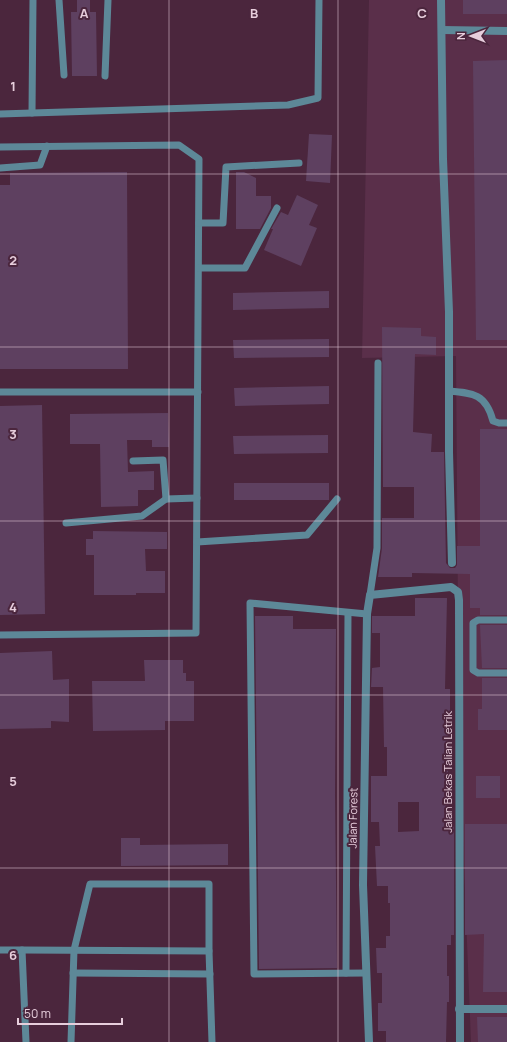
<svg xmlns="http://www.w3.org/2000/svg" width="507" height="1042" font-family="Manrope,sans-serif">
<style>
.built{fill:#5a2f4a}
.building{fill:#5e4060;fill-rule:evenodd}
.lines{fill:none;stroke-linecap:round;stroke-linejoin:round}
.service{stroke:#5d8898;stroke-width:7}
.minor{stroke:#5d8898;stroke-width:8}
.grid{fill:none;stroke:#e7cedc;stroke-width:1;stroke-opacity:0.55}
.labels{text-anchor:middle;stroke-width:4;stroke-linejoin:round;paint-order:stroke}
.street-label{font-size:11px;fill:#e7cedc;stroke:#4b263d}
.grid-label{font-size:13px;text-anchor:middle;font-weight:bold;fill:#e7cedc;stroke:#4b263d;stroke-width:4;stroke-linejoin:round;paint-order:stroke}
</style>
<rect width="100%" height="100%" fill="#4b263d"/>
<path class="built" d="M 369,0 L 507,0 L 507,1042 L 471,1042 L 459,741 L 456,356 L 362,358 Z"/>
<g class="building">
<path d="M 77,0 L 90,0 L 90,12 L 96,12 L 97,76 L 72,76 L 71,12 L 77,12 Z"/>
<rect x="463" y="0" width="44" height="14"/>
<path d="M 507,60 L 507,340 L 476,340 L 473,61 Z"/>
<path d="M 309,134 L 332,135 L 330,183 L 306,181 Z"/>
<path d="M 127,172 L 128,369 L 0,369 L 0,185 L 10,185 L 10,173 Z"/>
<path d="M 236,172 L 244,172 L 256,178 L 256,196 L 271,196 L 271,208 L 260,229 L 236,229 Z"/>
<path d="M 297,195 L 318,205 L 309,225 L 317,228 L 301,266 L 264,250 L 273,229 L 271,229 L 281,212 L 288,215 Z"/>
<path d="M 329,291 L 329,308 L 233,310 L 233,293 Z"/>
<path d="M 382,327 L 421,328 L 421,336 L 436,337 L 436,355 L 415,354 L 413,432 L 432,434 L 431,452 L 444,452 L 446,563 L 450,568 L 455,568 L 457,565 L 457,546 L 480,546 L 480,429 L 507,429 L 507,615 L 480,615 L 480,608 L 470,608 L 470,574 L 412,573 L 412,577 L 378,577 L 382,548 L 382,518 L 414,518 L 414,487 L 383,487 Z"/>
<path d="M 329,339 L 329,357 L 234,358 L 233,340 Z"/>
<path d="M 329,386 L 329,404 L 235,406 L 234,388 Z"/>
<path d="M 42,405 L 45,614 L 0,615 L 0,406 Z"/>
<path d="M 168,413 L 169,447 L 152,447 L 152,440 L 127,440 L 128,472 L 154,471 L 154,490 L 138,490 L 138,506 L 101,507 L 100,444 L 70,444 L 70,414 Z"/>
<path d="M 328,435 L 328,453 L 234,454 L 233,436 Z"/>
<rect x="234" y="483" width="95" height="17"/>
<path d="M 93,531 L 167,532 L 167,549 L 145,549 L 146,571 L 165,571 L 165,593 L 136,593 L 136,595 L 94,595 L 94,555 L 86,555 L 86,539 L 93,539 Z"/>
<path d="M 415,598 L 447,598 L 445,689 L 450,689 L 450,717 L 448,717 L 448,775 L 450,775 L 449,823 L 454,824 L 454,935 L 451,935 L 451,945 L 447,945 L 447,976 L 449,976 L 449,1002 L 447,1002 L 446,1042 L 386,1042 L 386,1031 L 378,1031 L 378,1003 L 382,1003 L 382,973 L 377,973 L 376,948 L 386,948 L 386,936 L 390,936 L 390,903 L 388,903 L 388,886 L 377,886 L 375,846 L 380,846 L 379,822 L 371,822 L 371,776 L 387,776 L 387,747 L 384,747 L 383,687 L 371,687 L 372,668 L 380,667 L 380,633 L 372,633 L 372,616 L 415,616 ZM 398,802 L 419,802 L 419,831 L 398,832 Z"/>
<path d="M 255,616 L 293,616 L 293,629 L 336,629 L 335,795 L 337,968 L 259,969 Z"/>
<path d="M 480,625 L 507,625 L 507,668 L 482,668 Z"/>
<path d="M 52,651 L 53,680 L 69,679 L 69,722 L 51,721 L 51,728 L 0,729 L 0,653 Z"/>
<path d="M 144,660 L 183,660 L 183,673 L 186,673 L 186,681 L 194,681 L 194,721 L 165,721 L 165,730 L 93,731 L 92,681 L 145,681 Z"/>
<path d="M 482,678 L 507,678 L 507,730 L 478,730 L 478,709 L 482,709 Z"/>
<rect x="476" y="776" width="24" height="22"/>
<path d="M 465,824 L 507,824 L 507,992 L 483,992 L 484,934 L 465,935 Z"/>
<path d="M 121,838 L 140,838 L 140,845 L 228,844 L 228,865 L 121,866 Z"/>
<path d="M 477,1017 L 507,1017 L 507,1042 L 478,1042 Z"/>
</g>
<g class="lines">
<g class="service">
<path d="M 59,0 L 64,75"/>
<path d="M 105,76 L 108,0"/>
<path d="M 32,113 L 33,0"/>
<path d="M 0,114 L 288,105 L 318,98 L 319,0"/>
<path d="M 0,147 L 179,145 L 199,159 L 196,633 L 0,635"/>
<path d="M 0,168 L 40,165 L 47,146"/>
<path d="M 199,223 L 223,223 L 226,167 L 299,163"/>
<path d="M 199,268 L 245,268 L 277,208"/>
<path d="M 449,391 C 473,393 486,394 493,421 L 499,423 L 507,423"/>
<path d="M 0,392 L 198,392"/>
<path d="M 133,461 L 163,460 L 166,499"/>
<path d="M 66,523 L 142,516 L 166,499 L 197,498"/>
<path d="M 197,542 L 307,535 L 337,499"/>
<path d="M 370,595 L 377,548 L 378,363"/>
<path d="M 507,620 L 478,620 L 473,623 L 473,670 L 478,673 L 507,673"/>
<path d="M 0,950 L 22,950 L 26,1042"/>
<path d="M 22,950 L 209,951"/>
<path d="M 73,973 L 210,974"/>
<path d="M 346,973 L 348,613"/>
<path d="M 366,973 L 254,974 L 250,603 L 367,614"/>
<path d="M 71,1042 L 74,950 L 90,884 L 209,884 L 209,951 L 212,1042"/>
</g>
<g class="minor">
<path d="M 441,0 L 443,159 L 449,312 L 449,452 L 452,563"/>
<path d="M 442,30 L 507,31"/>
<path d="M 459,1009 L 507,1009"/>
<path d="M 369,1042 L 363,885 L 367,614 L 370,595 L 451,587 L 458,592 L 459,600 L 460,1042"/>
</g>
</g>
<path class="grid" d="M 169,0 L 169,1042M 338,0 L 338,1042M 0,174 L 507,174M 0,347 L 507,347M 0,521 L 507,521M 0,695 L 507,695M 0,868 L 507,868"/>
<g class="labels">
<g class="street-label">
<text transform="translate(448 772) rotate(-90)" y="4">Jalan Bekas Talian Letrik</text>
<text transform="translate(353 818) rotate(-89)" y="4">Jalan Forest</text>
</g>
</g>
<g class="grid-label">
<text x="84" y="18">A</text>
<text x="254" y="18">B</text>
<text x="422" y="18">C</text>
<text x="13" y="91">1</text>
<text x="13" y="265">2</text>
<text x="13" y="439">3</text>
<text x="13" y="612">4</text>
<text x="13" y="786">5</text>
<text x="13" y="960">6</text>
</g>
<g transform="translate(471 36) rotate(270)" stroke="#4b263d" stroke-width="3" paint-order="stroke">
<path d="M0-3L7 15L0 10L-7 15Z" fill="#e7cedc"/>
<text y="-6" font-size="11" font-weight="bold" text-anchor="middle" fill="#e7cedc">N</text>
</g>
<path d="M18 1018v6h104v-6" fill="none" stroke="#e7cedc" stroke-width="2"/>
<text x="24" y="1018" font-size="12" fill="#e7cedc" stroke="#4b263d" stroke-width="3" paint-order="stroke">50 m</text>
</svg>
